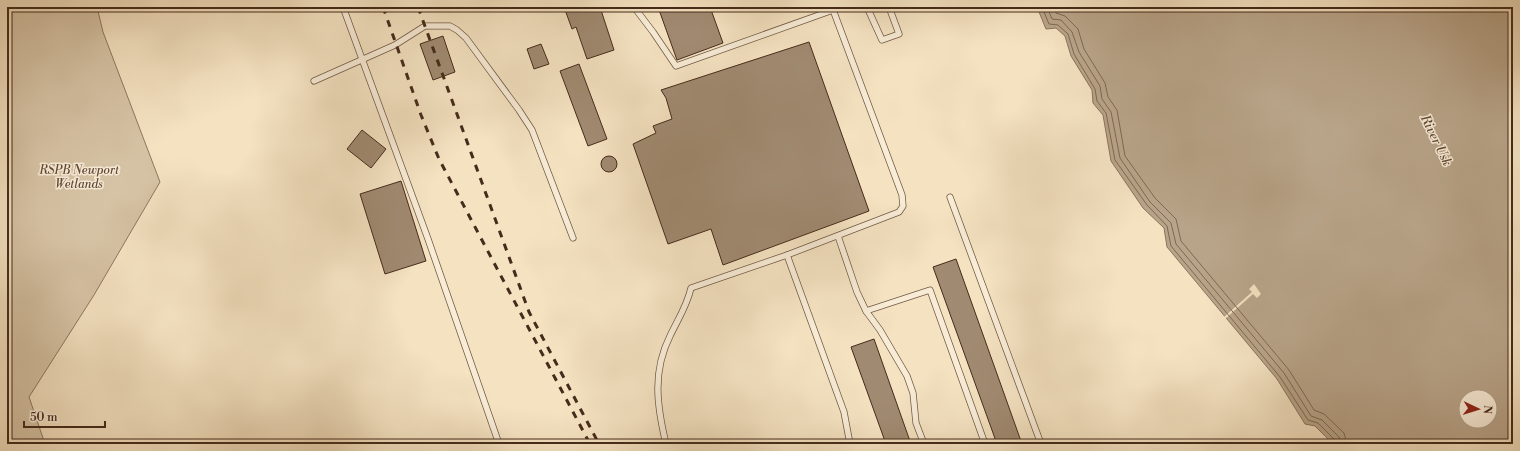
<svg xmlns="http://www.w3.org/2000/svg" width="1520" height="451" font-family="'Libre Bodoni',serif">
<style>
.green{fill:#d6c3a5;stroke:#8e7760}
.water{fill:#b8a489;stroke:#8a745d;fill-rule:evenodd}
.pier{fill:#f4e2c1}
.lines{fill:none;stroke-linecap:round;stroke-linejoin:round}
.shore{stroke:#7e6852;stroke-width:1}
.building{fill:#a08a71;stroke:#452b1b}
.lane-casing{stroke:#715944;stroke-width:7}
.lane{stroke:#f8ecd7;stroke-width:5.5}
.rail{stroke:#452b1b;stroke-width:3;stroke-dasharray:7 7;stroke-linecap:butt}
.labels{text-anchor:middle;stroke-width:3;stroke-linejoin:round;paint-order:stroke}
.park-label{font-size:12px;font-style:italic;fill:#624937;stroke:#f8ecd7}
.water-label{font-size:13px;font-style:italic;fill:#624936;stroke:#f8ecd7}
</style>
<rect width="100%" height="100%" fill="#f4e2c1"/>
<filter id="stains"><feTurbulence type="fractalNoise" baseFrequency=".005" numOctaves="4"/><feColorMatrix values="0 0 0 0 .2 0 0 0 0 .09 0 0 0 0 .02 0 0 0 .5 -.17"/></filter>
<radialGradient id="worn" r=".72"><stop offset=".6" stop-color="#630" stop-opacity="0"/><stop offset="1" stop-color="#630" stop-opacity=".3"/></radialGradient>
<path class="green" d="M 7,7 L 97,7 L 103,32 L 160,182 L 94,295 L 29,397 L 45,444 L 7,444 Z"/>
<path class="water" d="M 1037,7 L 1513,7 L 1513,444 L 1333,444 L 1315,426 L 1305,424 L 1277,379 L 1167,247 L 1164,228 L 1143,208 L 1111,161 L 1103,115 L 1093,103 L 1092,90 L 1071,56 L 1065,36 L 1056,28 L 1046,29 ZM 1466,397 L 1490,397 L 1490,421 L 1466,421 Z"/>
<path class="pier" d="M 1254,284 L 1261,294 L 1257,298 L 1253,294 L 1225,319 L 1224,317 L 1252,292 L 1249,289 Z"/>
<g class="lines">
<g class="shore">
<path d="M 1042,7 L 1049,24 L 1058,25 L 1068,34 L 1074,54 L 1095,89 L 1097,101 L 1106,113 L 1115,160 L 1147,205 L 1167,226 L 1171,246 L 1280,377 L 1308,420 L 1318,423 L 1335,440 L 1336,444"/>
<path d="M 1047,7 L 1052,19 L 1061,20 L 1072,32 L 1079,52 L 1100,86 L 1102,99 L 1111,112 L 1120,158 L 1150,202 L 1171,223 L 1176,244 L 1284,373 L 1311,416 L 1322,420 L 1339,437 L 1341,444"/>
<path d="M 1054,7 L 1056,13 L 1065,16 L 1078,29 L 1084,49 L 1105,83 L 1108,97 L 1117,110 L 1125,156 L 1155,198 L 1176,219 L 1181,241 L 1289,370 L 1314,410 L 1324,414 L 1344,433 L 1347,444"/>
</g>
</g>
<g class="building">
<path d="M 564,7 L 600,7 L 614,50 L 587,59 L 576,27 L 572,29 Z"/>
<path d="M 658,7 L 710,7 L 723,43 L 677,60 Z"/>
<path d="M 443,36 L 455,72 L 433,80 L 420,44 Z"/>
<path d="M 809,42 L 869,211 L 723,265 L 711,229 L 668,244 L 633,144 L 656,133 L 653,126 L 672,119 L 666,98 L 661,90 Z"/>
<path d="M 541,44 L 549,64 L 534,69 L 527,49 Z"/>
<path d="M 579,64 L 607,139 L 588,146 L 560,71 Z"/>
<path d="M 362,130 L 386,149 L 371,168 L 347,149 Z"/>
<circle cx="609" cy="164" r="8"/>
<path d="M 401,181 L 426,261 L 385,274 L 360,194 Z"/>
<path d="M 956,259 L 1022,444 L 997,444 L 933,267 Z"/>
<path d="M 874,339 L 911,444 L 886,444 L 851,347 Z"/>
</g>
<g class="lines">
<defs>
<g id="lane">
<path d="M 343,7 L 428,239 L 499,444"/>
<path d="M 634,7 L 653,32 L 676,66 L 833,10"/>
<path d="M 867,7 L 882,40 L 899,34 L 889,7"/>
<path d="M 314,81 L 395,45 L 425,26 L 450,26 L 457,30 L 466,38 L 519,110 L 532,130 L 573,238"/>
<path d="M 950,197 L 1041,444"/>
<path d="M 838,236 L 857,292 L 866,311 L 880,330 L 907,376 L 913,393 L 916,423 L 924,444"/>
<path d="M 787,255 L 899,212 L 903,206 L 902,195 L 832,7"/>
<path d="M 866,311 L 930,290 L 985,444"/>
<path d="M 666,444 C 657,406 652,372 670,336 C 678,319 687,306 691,288 L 787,255 L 844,412 L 850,444"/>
</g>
</defs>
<use href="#lane" class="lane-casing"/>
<use href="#lane" class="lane"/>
<g class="rail">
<path d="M 383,7 L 421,115 L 439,159 L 590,444"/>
<path d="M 418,7 L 529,312 L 599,444"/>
</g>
</g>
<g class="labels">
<g class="park-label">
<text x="79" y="174">RSPB Newport<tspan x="79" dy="14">Wetlands</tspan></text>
</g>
<g class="water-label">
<text transform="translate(1437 140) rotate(64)" y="5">River Usk</text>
</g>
</g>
<rect width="1520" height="451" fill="none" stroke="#f4e2c1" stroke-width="24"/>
<rect x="8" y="8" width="1504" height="435" fill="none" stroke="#452b1b" stroke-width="2"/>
<rect x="12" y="12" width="1496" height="427" fill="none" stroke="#452b1b"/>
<g transform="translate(1478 409) rotate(94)"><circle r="19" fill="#f8ecd7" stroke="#b09f8c"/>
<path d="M0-3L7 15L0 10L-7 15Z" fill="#8f2418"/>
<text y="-6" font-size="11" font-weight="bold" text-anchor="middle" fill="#452b1b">N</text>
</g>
<path d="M24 421v6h81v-6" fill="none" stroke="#452b1b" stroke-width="2"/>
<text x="30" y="421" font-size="12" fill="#452b1b" stroke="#f8ecd7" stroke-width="3" paint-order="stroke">50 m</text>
<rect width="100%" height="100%" filter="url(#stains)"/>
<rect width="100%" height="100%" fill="url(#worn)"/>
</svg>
